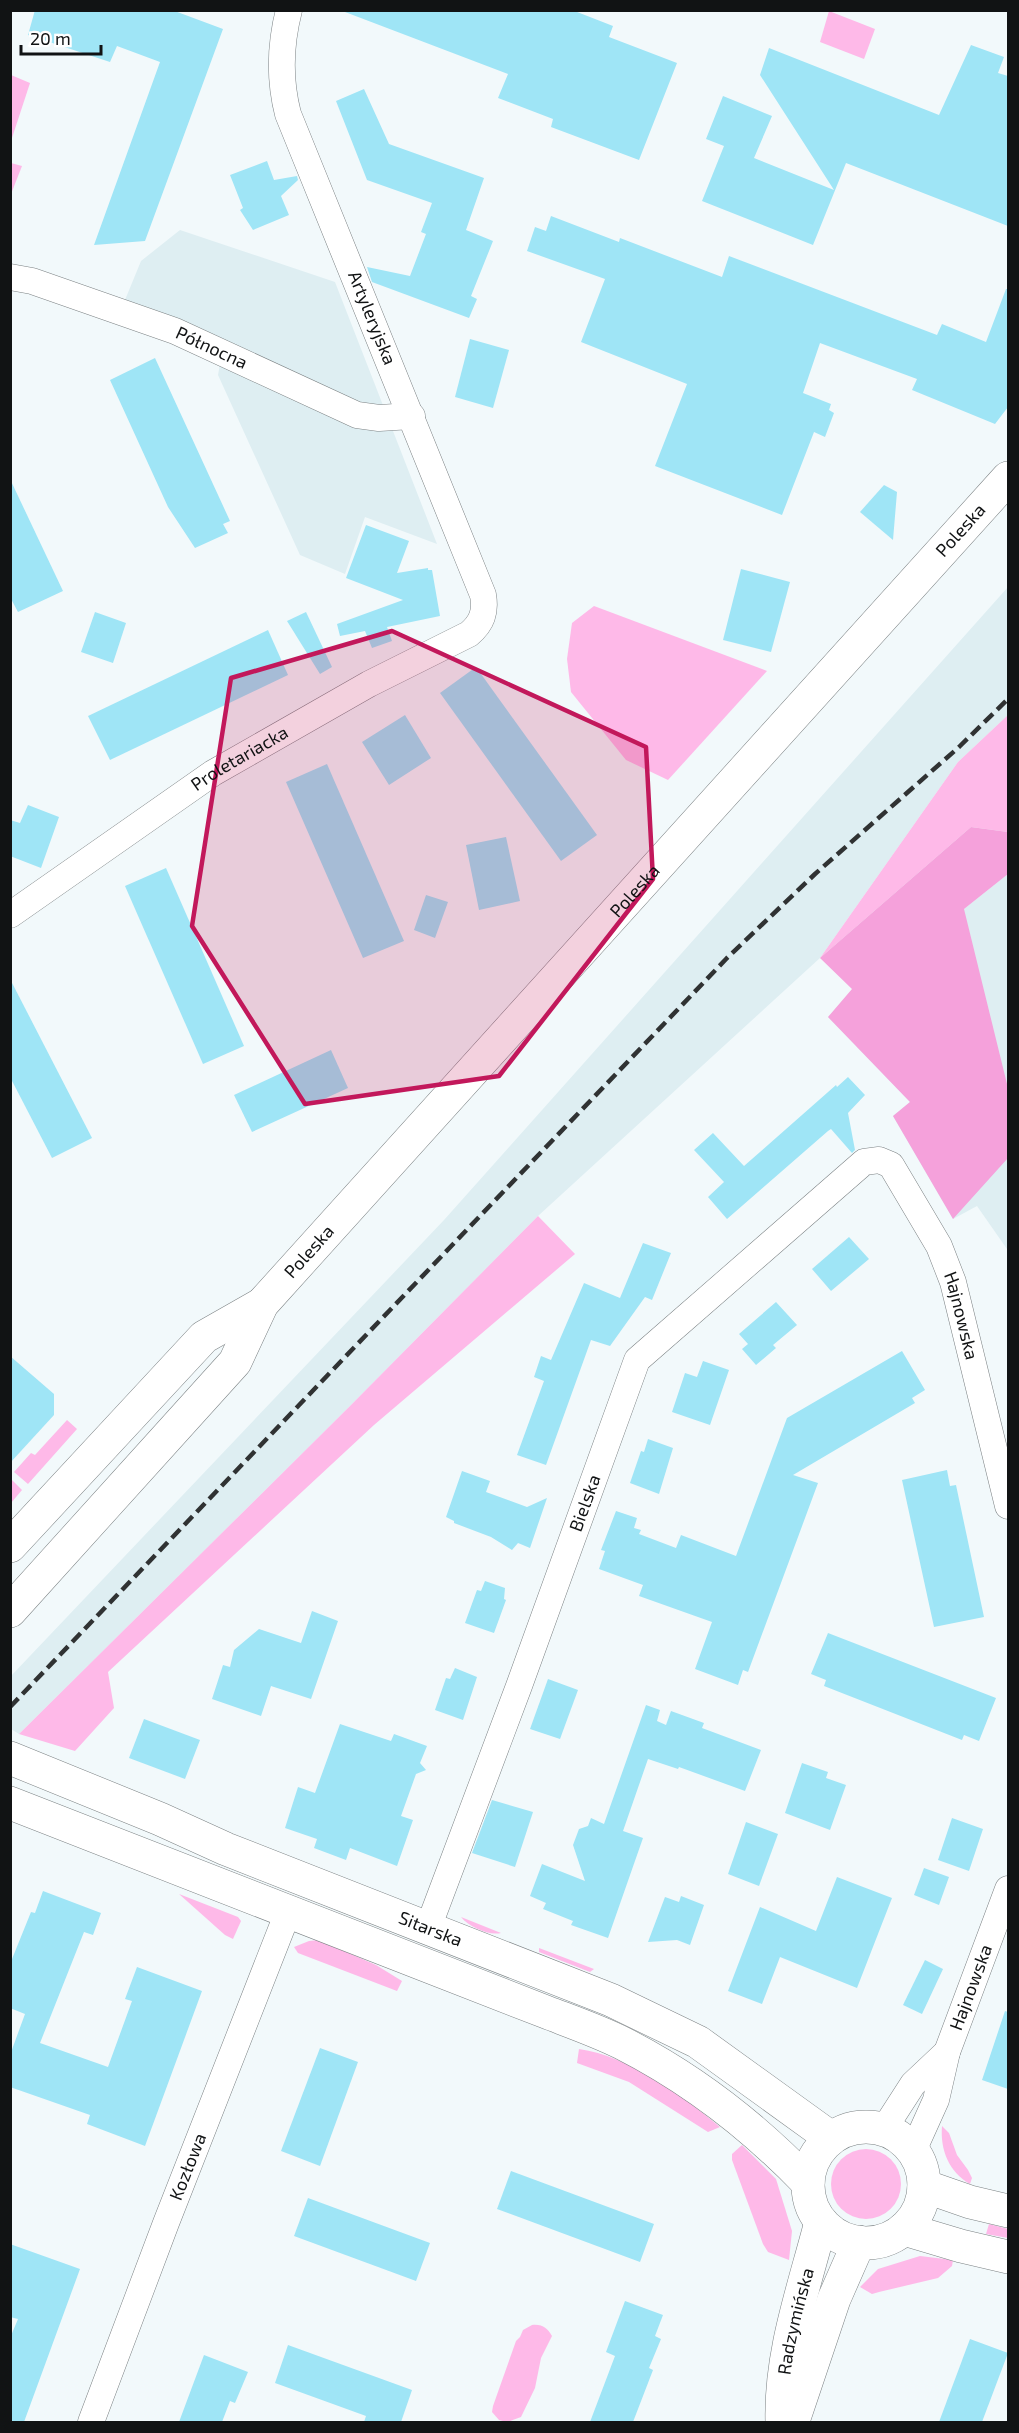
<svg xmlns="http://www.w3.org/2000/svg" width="1019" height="2433" font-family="'Exo 2',sans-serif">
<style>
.built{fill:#deeef2}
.green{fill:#feb9e8}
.forest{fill:#f5a1db}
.building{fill:#9fe5f6}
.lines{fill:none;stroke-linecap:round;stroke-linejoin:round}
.street-casing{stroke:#7c8284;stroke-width:27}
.secondary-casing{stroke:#7c8284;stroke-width:34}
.street{stroke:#fff;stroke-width:26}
.secondary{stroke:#fff;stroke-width:33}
.rail{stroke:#303233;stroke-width:4.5;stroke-dasharray:12 6;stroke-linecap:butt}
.marked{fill:#c2185b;fill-opacity:0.2;stroke:#c2185b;stroke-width:4.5;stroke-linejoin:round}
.labels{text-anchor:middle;stroke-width:4.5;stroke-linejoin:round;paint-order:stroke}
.street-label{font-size:18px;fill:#111314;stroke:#fff}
</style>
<rect width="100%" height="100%" fill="#f2f9fb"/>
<g class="built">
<path d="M 180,230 L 335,282 L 437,544 L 365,517 L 345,574 L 300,555 L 218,375 L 222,353 L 125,300 L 141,261 Z"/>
<path d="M 1008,587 L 1008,715 L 958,762 L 820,958 L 538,1216 L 349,1407 L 19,1734 L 11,1729 L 10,1677 L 444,1220 Z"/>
<path d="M 1008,874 L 1008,1257 L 1007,1249 L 977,1206 L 953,1219 L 893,1116 L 910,1102 L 828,1017 Z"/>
</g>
<g class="green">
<path d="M 829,11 L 875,29 L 864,59 L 820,42 Z"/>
<path d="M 11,75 L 30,83 L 11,141 Z"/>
<path d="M 11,163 L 22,166 L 11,194 L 10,163 Z"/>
<path d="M 594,606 L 767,671 L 668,780 L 626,760 L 571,692 L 567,659 L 572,623 Z"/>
<path d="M 1008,715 L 1008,832 L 971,827 L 820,958 L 958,762 Z"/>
<path d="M 538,1216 L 575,1254 L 374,1425 L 108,1672 L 114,1708 L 75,1751 L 19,1734 L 349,1407 Z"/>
<path d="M 67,1420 L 77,1429 L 28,1484 L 14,1472 L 31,1453 L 35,1455 Z"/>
<path d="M 11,1479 L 22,1490 L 11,1503 Z"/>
<path d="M 179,1894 L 238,1917 L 241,1921 L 233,1939 L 225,1935 Z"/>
<path d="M 461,1917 L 501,1933 C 489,1936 469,1927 461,1917 Z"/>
<path d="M 319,1940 L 376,1965 L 402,1981 L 397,1991 L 298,1953 L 294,1947 L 309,1941 Z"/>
<path d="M 539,1948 L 594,1969 L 590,1972 L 539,1952 Z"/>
<path d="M 579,2049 C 629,2056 682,2095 720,2127 L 708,2132 L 629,2082 L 577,2063 Z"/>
<path d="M 942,2126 L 949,2133 L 957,2155 L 968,2170 L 972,2178 L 970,2184 C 949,2172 940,2150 942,2126 Z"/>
<path d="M 742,2145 L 776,2179 L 792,2231 L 789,2260 L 768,2252 L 763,2244 L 732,2160 L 732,2154 Z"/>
<circle cx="866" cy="2184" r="35"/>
<path d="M 989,2224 L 1008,2229 L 1008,2238 L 986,2234 Z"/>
<path d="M 920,2256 L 953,2260 L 952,2266 L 938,2278 L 879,2292 L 872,2294 L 860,2287 L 878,2269 Z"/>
<path d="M 532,2325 C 543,2324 547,2328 552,2336 L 541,2358 L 535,2388 L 521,2417 L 507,2422 L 499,2420 L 492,2412 L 493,2406 L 516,2341 L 520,2337 L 523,2330 Z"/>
</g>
<path class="forest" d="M 971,827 L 1008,832 L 1008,874 L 964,909 L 1008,1088 L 1008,1158 L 953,1219 L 893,1116 L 910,1102 L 828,1017 L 852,989 L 820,958 Z"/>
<g class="building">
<path d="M 35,10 L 172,10 L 223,29 L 145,241 L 94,245 L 160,62 L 117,46 L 110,62 L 28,35 Z"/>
<path d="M 345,10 L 572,10 L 613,26 L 609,37 L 677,63 L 639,160 L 551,127 L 553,119 L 498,98 L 508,74 L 345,12 Z"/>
<path d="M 971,45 L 1004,57 L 998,73 L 1008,76 L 1008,226 L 846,163 L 813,245 L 702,201 L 724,146 L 706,139 L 723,96 L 772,116 L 754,158 L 834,190 L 760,75 L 769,48 L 939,115 Z"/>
<path d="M 364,89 L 389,144 L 484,178 L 466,230 L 493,241 L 471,296 L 477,299 L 469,318 L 372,282 L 367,267 L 410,276 L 426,234 L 421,232 L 432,203 L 367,180 L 336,101 Z"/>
<path d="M 267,161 L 274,180 L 297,176 L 298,180 L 281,196 L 289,215 L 253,230 L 240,210 L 243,208 L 230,175 Z"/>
<path d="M 551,216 L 619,242 L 620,238 L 722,277 L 729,256 L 937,335 L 942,324 L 986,342 L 1006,289 L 1008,289 L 1008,407 L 995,424 L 912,390 L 917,379 L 820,343 L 803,393 L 831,404 L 829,410 L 834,413 L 825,437 L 814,432 L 782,515 L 655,466 L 687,384 L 581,342 L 605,279 L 527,251 L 535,227 L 546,231 Z"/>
<path d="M 470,339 L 509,350 L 493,408 L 455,397 Z"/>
<path d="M 155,358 L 230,521 L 223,524 L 228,533 L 195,548 L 168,507 L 110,380 Z"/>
<path d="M 10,479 L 63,591 L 18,612 L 10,597 Z"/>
<path d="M 884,485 L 897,492 L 893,540 L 860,512 Z"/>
<path d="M 366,525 L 409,541 L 397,573 L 428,568 L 428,570 L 432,570 L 440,616 L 387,627 L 392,641 L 372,648 L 365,631 L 340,636 L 337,624 L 403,600 L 346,578 Z"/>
<path d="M 741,569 L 790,582 L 771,652 L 723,640 Z"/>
<path d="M 95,612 L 126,623 L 113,663 L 81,652 Z"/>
<path d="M 306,612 L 332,667 L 320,674 L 287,621 Z"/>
<path d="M 268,630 L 288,675 L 110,760 L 88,716 Z"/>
<path d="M 476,667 L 597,835 L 561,861 L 440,693 Z"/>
<path d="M 405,715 L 431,758 L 389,785 L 362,742 Z"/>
<path d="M 327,764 L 404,941 L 363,958 L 286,782 Z"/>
<path d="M 28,805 L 59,817 L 41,868 L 10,856 L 10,820 L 20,823 Z"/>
<path d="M 506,837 L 520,901 L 479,910 L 466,845 Z"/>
<path d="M 166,868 L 244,1046 L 203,1064 L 125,886 Z"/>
<path d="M 426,895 L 448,902 L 435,938 L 414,930 Z"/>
<path d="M 10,979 L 92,1138 L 52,1158 L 10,1077 Z"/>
<path d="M 331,1050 L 348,1088 L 252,1132 L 234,1095 Z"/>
<path d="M 848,1077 L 865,1095 L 848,1113 L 855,1150 L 852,1153 L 831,1129 L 828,1131 L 727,1219 L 708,1197 L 724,1182 L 694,1150 L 713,1133 L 744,1166 L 836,1085 L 837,1087 Z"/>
<path d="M 849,1237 L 869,1259 L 831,1291 L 812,1269 Z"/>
<path d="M 643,1243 L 671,1253 L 652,1300 L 645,1297 L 610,1346 L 591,1340 L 546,1465 L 517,1455 L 544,1381 L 534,1377 L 541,1356 L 551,1360 L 584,1283 L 620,1298 Z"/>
<path d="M 776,1302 L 797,1325 L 773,1345 L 776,1348 L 756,1365 L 742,1349 L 748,1344 L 739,1334 Z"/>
<path d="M 902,1351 L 925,1390 L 912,1398 L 915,1403 L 793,1475 L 818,1483 L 748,1672 L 743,1670 L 738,1685 L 695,1669 L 712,1622 L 639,1596 L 643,1585 L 599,1569 L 605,1551 L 601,1550 L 616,1511 L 637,1518 L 634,1528 L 641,1530 L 639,1534 L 676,1548 L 681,1535 L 736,1556 L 787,1418 Z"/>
<path d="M 10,1356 L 54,1394 L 54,1415 L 10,1463 Z"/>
<path d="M 703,1361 L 729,1370 L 710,1425 L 672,1412 L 685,1373 L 697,1377 Z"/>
<path d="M 648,1439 L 673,1448 L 659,1494 L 630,1483 L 641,1451 L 644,1452 Z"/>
<path d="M 947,1470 L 950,1486 L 956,1485 L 984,1617 L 934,1627 L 902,1480 Z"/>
<path d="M 462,1471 L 490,1481 L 486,1492 L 527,1507 L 547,1498 L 530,1548 L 518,1543 L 512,1550 L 491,1537 L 454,1523 L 454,1521 L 446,1517 Z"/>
<path d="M 485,1581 L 505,1588 L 504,1599 L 506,1600 L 494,1633 L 465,1623 L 477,1590 L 481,1591 Z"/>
<path d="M 312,1611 L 338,1621 L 311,1699 L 271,1686 L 261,1716 L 212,1699 L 223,1665 L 230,1667 L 234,1650 L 259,1629 L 301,1643 Z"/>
<path d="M 828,1633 L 996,1698 L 979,1741 L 964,1735 L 962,1740 L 824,1686 L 826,1680 L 811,1674 Z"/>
<path d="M 455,1668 L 477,1677 L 463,1720 L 435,1710 L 446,1678 L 450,1679 Z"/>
<path d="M 548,1679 L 578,1690 L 560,1739 L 530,1729 Z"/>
<path d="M 646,1705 L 660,1710 L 657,1721 L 666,1725 L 671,1711 L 704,1723 L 702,1728 L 761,1750 L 745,1791 L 679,1767 L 678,1769 L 648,1759 L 623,1831 L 643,1838 L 608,1938 L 571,1925 L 573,1921 L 543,1909 L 546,1903 L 530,1896 L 542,1864 L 585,1881 L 573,1845 L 579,1829 L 588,1826 L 591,1818 L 604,1824 Z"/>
<path d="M 144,1719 L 200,1740 L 185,1779 L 129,1758 Z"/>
<path d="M 340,1724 L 391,1741 L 394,1734 L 427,1746 L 420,1763 L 426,1770 L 416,1774 L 401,1816 L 413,1820 L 397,1866 L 350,1848 L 346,1860 L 314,1848 L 317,1839 L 285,1828 L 298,1787 L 315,1793 Z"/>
<path d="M 802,1763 L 828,1772 L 826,1778 L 846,1785 L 830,1830 L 785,1813 Z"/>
<path d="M 492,1800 L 533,1812 L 515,1867 L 472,1853 Z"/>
<path d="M 952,1818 L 983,1829 L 969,1871 L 938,1860 Z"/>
<path d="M 746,1822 L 778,1834 L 759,1886 L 728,1874 Z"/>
<path d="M 924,1868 L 949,1877 L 939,1905 L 914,1895 Z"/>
<path d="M 837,1877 L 892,1898 L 857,1988 L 780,1957 L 762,2004 L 728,1991 L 760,1907 L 816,1931 Z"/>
<path d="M 43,1891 L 101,1913 L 93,1935 L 84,1932 L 40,2043 L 108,2067 L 132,2001 L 125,1999 L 137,1967 L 202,1991 L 145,2146 L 87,2124 L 90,2115 L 10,2087 L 10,2055 L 25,2014 L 10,2008 L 10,1964 L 31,1912 L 35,1913 Z"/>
<path d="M 681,1896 L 704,1905 L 690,1945 L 677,1940 L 648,1942 L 665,1897 L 679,1902 Z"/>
<path d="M 925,1960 L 943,1969 L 922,2014 L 903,2005 Z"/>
<path d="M 1005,2011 L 1008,2012 L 1008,2089 L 982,2080 Z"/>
<path d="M 320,2048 L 358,2062 L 320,2166 L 281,2151 Z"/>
<path d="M 511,2171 L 654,2224 L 640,2262 L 497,2209 Z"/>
<path d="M 308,2198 L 430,2243 L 416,2281 L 294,2236 Z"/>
<path d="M 10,2244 L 80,2269 L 24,2422 L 10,2422 L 10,2338 L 18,2319 L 10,2317 Z"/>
<path d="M 625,2301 L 663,2315 L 655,2336 L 661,2339 L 649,2368 L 653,2370 L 633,2422 L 590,2422 L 615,2356 L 606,2352 Z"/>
<path d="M 970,2339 L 1008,2353 L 982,2422 L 939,2422 Z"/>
<path d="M 288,2345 L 412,2390 L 401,2422 L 364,2422 L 366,2416 L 275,2383 Z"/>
<path d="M 204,2355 L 248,2372 L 235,2403 L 230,2401 L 222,2422 L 179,2422 Z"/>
</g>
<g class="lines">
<defs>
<g id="street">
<path id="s1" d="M 10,277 L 32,281 L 175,331 L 357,415 L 379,418 L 412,416"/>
<path id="s2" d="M 10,915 L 213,773 L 369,684 L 469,634 C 482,623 486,612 483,595 L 288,114 C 279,79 280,45 289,10"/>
<path id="s3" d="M 428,1928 L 519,1686 L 637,1360 L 864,1162 L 879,1160 L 891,1165 L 939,1246 L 953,1282 L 1008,1506"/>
<path d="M 884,2129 L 913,2084 L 947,2052"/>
<path id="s4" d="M 913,2151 L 936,2100 L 947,2052 L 1008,1889"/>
<path id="s5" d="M 91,2422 L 166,2223 L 288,1912"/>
</g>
<g id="secondary">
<path d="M 10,1546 L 204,1337 L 262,1304"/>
<path id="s6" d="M 10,1611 L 235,1362 L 262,1304 L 1008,478"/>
<path id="s7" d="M 10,1758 L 160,1819 L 226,1849 L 611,2000 L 698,2042 L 831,2138"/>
<path d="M 10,1803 L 546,2012 C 572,2022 598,2031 622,2043 C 691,2078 755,2128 808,2183"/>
<circle cx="866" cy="2185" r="58"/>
<path d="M 924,2186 L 970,2202 L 1008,2211"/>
<path d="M 904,2229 L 961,2246 L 1008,2257"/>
<path d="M 793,2421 L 834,2299 L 859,2242"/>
<path id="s8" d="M 782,2422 C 780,2353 804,2288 821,2222"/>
</g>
</defs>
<use href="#street" class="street-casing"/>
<use href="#secondary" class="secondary-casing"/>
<use href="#street" class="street"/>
<use href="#secondary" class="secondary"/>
<path class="rail" d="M 10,1707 L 727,958 L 815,874 L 959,747 L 1008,699"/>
</g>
<path class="marked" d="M 392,631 L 646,747 L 653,879 L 499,1076 L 305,1104 L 192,926 L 231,678 Z"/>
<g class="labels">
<g class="street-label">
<text transform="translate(372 318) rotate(68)" y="6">Artyleryjska</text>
<text dy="6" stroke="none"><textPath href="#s1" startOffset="214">Północna</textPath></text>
<text dy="6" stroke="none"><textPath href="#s6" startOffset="1442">Poleska</textPath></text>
<text dy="6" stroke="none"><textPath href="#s2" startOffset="278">Proletariacka</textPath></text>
<text dy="6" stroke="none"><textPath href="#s6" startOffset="956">Poleska</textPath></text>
<text dy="6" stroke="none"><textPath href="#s6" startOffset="470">Poleska</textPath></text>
<text dy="6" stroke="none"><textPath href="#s3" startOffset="1102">Hajnowska</textPath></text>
<text dy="6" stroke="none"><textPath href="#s3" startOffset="453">Bielska</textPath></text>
<text dy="6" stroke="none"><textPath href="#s7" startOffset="454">Sitarska</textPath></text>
<text dy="6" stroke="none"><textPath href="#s4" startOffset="174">Hajnowska</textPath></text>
<text dy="6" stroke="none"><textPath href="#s5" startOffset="273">Kozłowa</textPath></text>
<text dy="6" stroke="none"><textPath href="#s8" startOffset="102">Radzymińska</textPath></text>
</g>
</g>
<rect width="1019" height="2433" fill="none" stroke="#111314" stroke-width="24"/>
<path d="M21 45v9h80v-9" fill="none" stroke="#111314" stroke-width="3"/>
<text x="30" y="45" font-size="18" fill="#111314" stroke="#ffffff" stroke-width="4.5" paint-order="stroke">20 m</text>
</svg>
